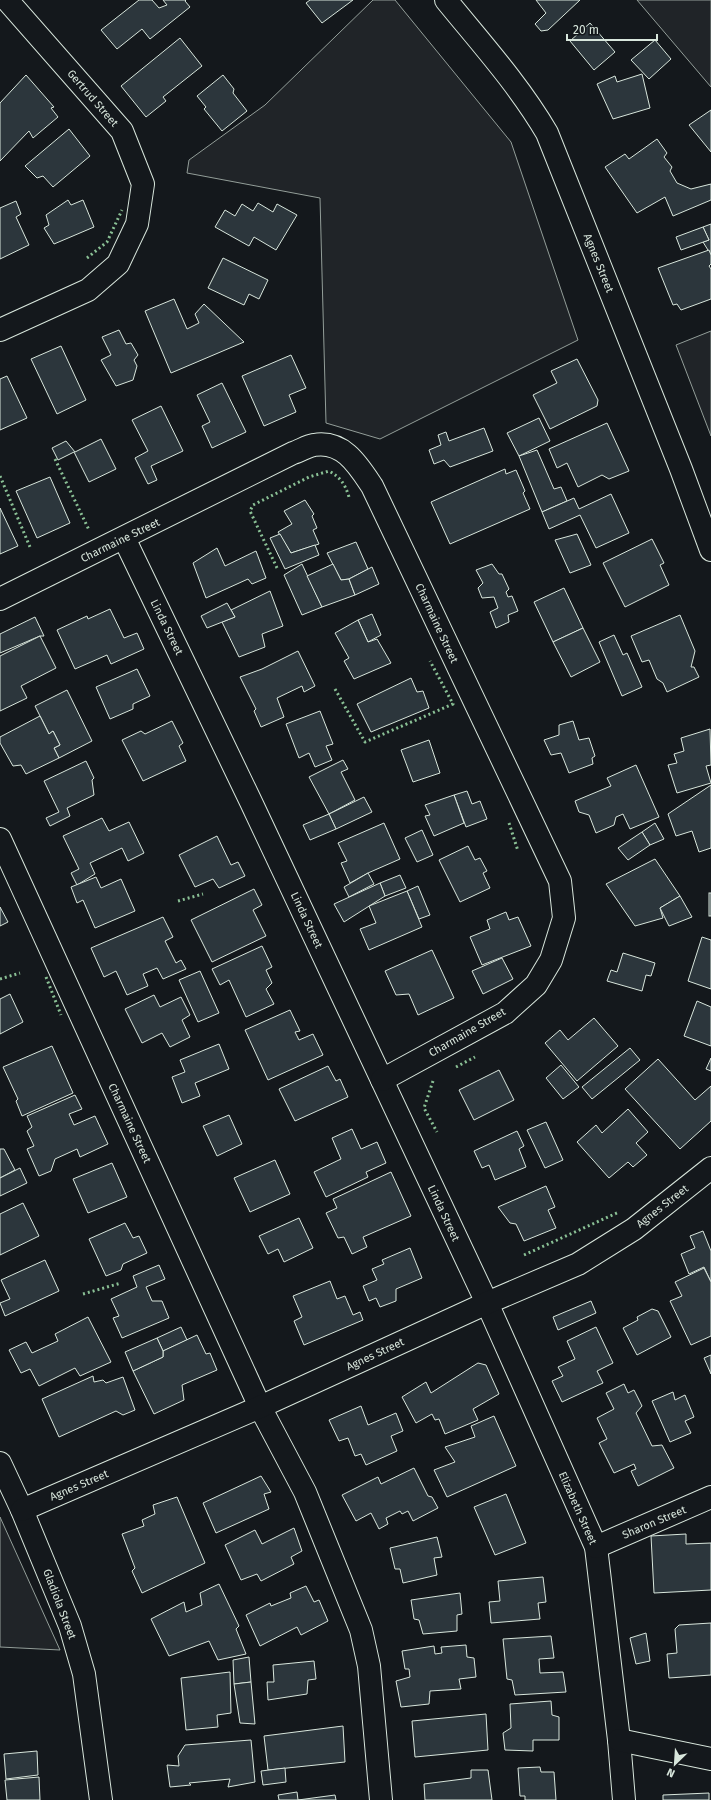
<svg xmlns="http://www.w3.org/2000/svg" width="711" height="1800" font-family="'Fira Sans',sans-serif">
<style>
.green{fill:#202428;stroke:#939e99}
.building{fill:#2c363c;stroke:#d8e6dc}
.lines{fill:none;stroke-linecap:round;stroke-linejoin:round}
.street-casing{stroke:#d8e6dc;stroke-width:24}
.street{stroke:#14181c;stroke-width:22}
.hedge{stroke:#8ac095;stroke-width:3;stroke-dasharray:2 3;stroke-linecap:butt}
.labels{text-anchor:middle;stroke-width:3;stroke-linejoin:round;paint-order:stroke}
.street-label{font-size:11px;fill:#d8e6dc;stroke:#14181c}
</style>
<rect width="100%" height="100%" fill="#14181c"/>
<g class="green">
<path d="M 373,0 L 395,0 L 511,142 L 578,340 L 380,439 L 326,423 L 320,198 L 187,173 L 189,160 L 265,105 Z"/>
<path d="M 637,0 L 711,0 L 711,87 Z"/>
<path d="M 711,331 L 711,436 L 676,345 Z"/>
<path d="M 0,1517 L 60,1650 L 0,1647 Z"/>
</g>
<g class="building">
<path d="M 139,0 L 152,0 L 159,8 L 167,5 L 163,0 L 186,0 L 185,1 L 190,7 L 150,39 L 142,29 L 117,49 L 101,30 Z"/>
<path d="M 310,0 L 353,0 L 322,23 L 306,3 Z"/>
<path d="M 536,0 L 580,0 L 548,30 L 541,31 L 535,24 L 546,13 Z"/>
<path d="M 590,23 L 615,52 L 594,70 L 570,41 Z"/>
<path d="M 180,38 L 202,66 L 163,97 L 166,101 L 146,117 L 121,86 Z"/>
<path d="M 655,40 L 671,59 L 649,79 L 631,60 Z"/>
<path d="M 642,74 L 650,108 L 613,119 L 597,84 L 615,76 L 617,82 Z"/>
<path d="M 26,75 L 54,107 L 51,108 L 58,117 L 33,138 L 29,131 L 0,161 L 0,103 Z"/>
<path d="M 223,75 L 234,89 L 233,93 L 247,111 L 222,131 L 204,109 L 206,107 L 197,96 Z"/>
<path d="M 711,110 L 711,152 L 689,125 Z"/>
<path d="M 69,129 L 90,156 L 53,187 L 43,176 L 37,178 L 25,166 Z"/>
<path d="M 657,139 L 667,153 L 664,157 L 672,167 L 670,171 L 677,183 L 691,189 L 711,184 L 711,200 L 673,216 L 665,197 L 637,213 L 605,167 L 625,154 L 629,159 Z"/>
<path d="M 68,200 L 71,205 L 83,200 L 94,227 L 54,244 L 44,228 L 49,225 L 46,215 Z"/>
<path d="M 16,201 L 21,214 L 16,217 L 29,245 L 0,259 L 0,208 Z"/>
<path d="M 258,203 L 273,212 L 277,204 L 297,215 L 276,250 L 254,237 L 249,246 L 215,227 L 225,210 L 235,216 L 242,204 L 253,211 Z"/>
<path d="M 711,224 L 711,255 L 703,242 L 709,240 L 703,227 Z"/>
<path d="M 703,227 L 709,240 L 681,250 L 676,237 Z"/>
<path d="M 709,250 L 711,255 L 711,264 L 709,266 L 711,269 L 711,299 L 681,310 L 677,304 L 673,305 L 658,268 Z"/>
<path d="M 223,258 L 268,280 L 259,299 L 249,294 L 244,305 L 208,288 Z"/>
<path d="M 174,299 L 187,329 L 199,323 L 195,314 L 204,304 L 244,342 L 171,373 L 145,311 Z"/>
<path d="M 119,330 L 126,344 L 131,343 L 138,355 L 134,360 L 137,366 L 133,380 L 116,386 L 101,360 L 111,355 L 102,337 Z"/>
<path d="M 61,346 L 86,400 L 57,414 L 31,359 Z"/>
<path d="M 291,355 L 306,388 L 289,395 L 296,412 L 264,426 L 242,376 Z"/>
<path d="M 577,359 L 598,400 L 597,406 L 550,429 L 533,395 L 557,383 L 551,371 Z"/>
<path d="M 7,376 L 27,418 L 0,430 L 0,379 Z"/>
<path d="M 222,383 L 246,432 L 212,448 L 202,426 L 210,422 L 197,395 Z"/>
<path d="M 161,406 L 183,451 L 151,466 L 157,480 L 148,484 L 135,458 L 148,451 L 132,420 Z"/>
<path d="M 539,418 L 550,441 L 519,456 L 507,433 Z"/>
<path d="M 607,423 L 629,471 L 609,479 L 602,475 L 578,487 L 567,463 L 557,468 L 549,449 Z"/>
<path d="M 484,428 L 493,451 L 450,467 L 444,460 L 434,464 L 429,450 L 441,445 L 438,435 L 446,432 L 449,441 Z"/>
<path d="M 101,439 L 116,469 L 89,482 L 74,452 L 58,460 L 52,448 L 66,441 L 75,452 Z"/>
<path d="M 537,450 L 554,489 L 561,487 L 567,501 L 542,512 L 519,456 Z"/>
<path d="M 505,469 L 506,474 L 516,470 L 525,491 L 523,493 L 530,509 L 450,544 L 431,502 Z"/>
<path d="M 50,477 L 70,523 L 37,538 L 16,491 Z"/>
<path d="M 611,494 L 629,533 L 596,548 L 580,515 L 549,529 L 542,512 L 574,498 L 579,509 Z"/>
<path d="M 305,500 L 314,514 L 312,516 L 317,528 L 313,530 L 319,544 L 291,553 L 278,532 L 292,524 L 284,511 Z"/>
<path d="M 0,508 L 18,546 L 0,554 Z"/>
<path d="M 280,534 L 291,553 L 315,545 L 319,555 L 285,569 L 270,538 Z"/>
<path d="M 577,534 L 591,565 L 570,573 L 555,540 Z"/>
<path d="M 652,539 L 664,563 L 660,565 L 669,585 L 625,607 L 603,563 Z"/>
<path d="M 356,542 L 368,569 L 349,579 L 341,580 L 327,553 Z"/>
<path d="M 217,548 L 225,566 L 256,551 L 266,578 L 252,584 L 248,579 L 206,598 L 193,563 Z"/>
<path d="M 302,564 L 322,607 L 302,615 L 284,575 Z"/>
<path d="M 333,564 L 341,580 L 349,579 L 355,595 L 322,607 L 307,576 Z"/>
<path d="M 492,564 L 499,574 L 502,574 L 509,589 L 506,592 L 508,597 L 512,596 L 518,611 L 508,615 L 509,622 L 496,628 L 490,612 L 498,608 L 494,597 L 482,598 L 478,588 L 483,583 L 476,570 Z"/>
<path d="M 372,567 L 379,584 L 355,595 L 349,579 Z"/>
<path d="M 564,588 L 583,628 L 553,642 L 534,602 Z"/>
<path d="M 270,591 L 283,626 L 262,634 L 265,647 L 239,657 L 222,622 L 235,617 L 231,610 Z"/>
<path d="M 227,603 L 235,617 L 207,628 L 201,616 Z"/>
<path d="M 110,609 L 124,638 L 137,633 L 144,649 L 111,664 L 107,655 L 75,669 L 57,630 L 87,616 L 88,619 Z"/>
<path d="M 372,614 L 381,635 L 368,642 L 358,620 Z"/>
<path d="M 680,615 L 695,651 L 691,667 L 694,667 L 699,677 L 667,692 L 663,683 L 657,679 L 649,660 L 642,662 L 631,636 Z"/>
<path d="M 35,617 L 44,636 L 40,636 L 0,653 L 0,634 Z"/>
<path d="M 358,620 L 368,642 L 377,639 L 391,663 L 354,679 L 344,661 L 349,658 L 335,633 Z"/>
<path d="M 583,628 L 600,662 L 571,677 L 553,642 Z"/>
<path d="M 614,635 L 623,655 L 627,653 L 642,687 L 622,696 L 599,642 Z"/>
<path d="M 40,636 L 56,668 L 21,686 L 27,698 L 0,711 L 0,656 Z"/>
<path d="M 298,651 L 315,686 L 304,692 L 302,686 L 277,698 L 284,717 L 261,727 L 254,711 L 256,709 L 240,677 L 262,669 Z"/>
<path d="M 137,669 L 150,696 L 133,704 L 133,709 L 110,719 L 96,687 Z"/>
<path d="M 411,678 L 417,692 L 423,691 L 429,708 L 371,732 L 357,704 Z"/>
<path d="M 67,690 L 92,741 L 59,758 L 54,748 L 60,745 L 53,731 L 49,734 L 35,706 Z"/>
<path d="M 320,711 L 333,744 L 326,746 L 332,760 L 315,767 L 309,753 L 299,758 L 286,724 Z"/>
<path d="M 40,716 L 49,734 L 53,731 L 60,745 L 54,748 L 59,758 L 26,774 L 21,765 L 13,766 L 0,743 L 0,737 Z"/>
<path d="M 172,721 L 183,743 L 179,746 L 186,761 L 143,781 L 122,740 L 141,731 L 145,734 Z"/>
<path d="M 573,721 L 579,740 L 589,738 L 595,756 L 592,758 L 593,764 L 569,773 L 561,753 L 551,755 L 544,740 L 559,735 L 559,725 Z"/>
<path d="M 710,729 L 711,765 L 706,766 L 711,783 L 677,793 L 668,765 L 677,763 L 674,754 L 684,751 L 681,738 Z"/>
<path d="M 429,740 L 440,773 L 413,782 L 401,750 Z"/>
<path d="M 343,760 L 348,769 L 341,772 L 355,800 L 329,814 L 309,777 Z"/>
<path d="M 86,761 L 94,778 L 92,780 L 94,795 L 67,808 L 70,816 L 50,826 L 46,818 L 59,812 L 44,781 Z"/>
<path d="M 636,765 L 659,817 L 630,829 L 623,814 L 616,817 L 614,825 L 596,833 L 589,815 L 579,812 L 575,801 L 611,786 L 607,778 Z"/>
<path d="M 711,785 L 711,848 L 699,852 L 692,831 L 676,836 L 668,814 Z"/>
<path d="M 467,791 L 472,804 L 480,801 L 487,819 L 466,827 L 454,795 Z"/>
<path d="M 454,795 L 464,823 L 434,836 L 425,816 L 430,815 L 425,805 Z"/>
<path d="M 364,797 L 372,812 L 336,829 L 329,814 Z"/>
<path d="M 329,814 L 336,829 L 310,840 L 303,825 Z"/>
<path d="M 102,818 L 109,831 L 129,822 L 144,853 L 128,861 L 122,848 L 90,863 L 95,874 L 77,885 L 71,873 L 79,869 L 63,836 Z"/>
<path d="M 384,823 L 400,859 L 368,873 L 350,883 L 341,863 L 347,861 L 338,843 Z"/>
<path d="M 655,823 L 664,839 L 650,845 L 642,832 Z"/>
<path d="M 422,830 L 433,855 L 417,862 L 405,838 Z"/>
<path d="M 642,832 L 650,845 L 628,860 L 618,848 Z"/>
<path d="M 217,836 L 231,865 L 238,862 L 245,876 L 219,888 L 213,879 L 195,887 L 179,855 Z"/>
<path d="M 468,846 L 475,860 L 480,858 L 487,871 L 483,873 L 490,888 L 460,902 L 439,860 Z"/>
<path d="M 655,859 L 680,896 L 660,908 L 663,918 L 635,926 L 606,884 Z"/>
<path d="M 368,873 L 374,884 L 349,897 L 344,887 Z"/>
<path d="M 400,875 L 406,888 L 385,896 L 380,883 Z"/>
<path d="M 96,877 L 101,888 L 121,879 L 135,911 L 95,928 L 83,900 L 77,903 L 71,887 Z"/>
<path d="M 380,883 L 385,896 L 344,922 L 334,904 Z"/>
<path d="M 418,886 L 430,915 L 419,919 L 407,891 Z"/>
<path d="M 254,889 L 262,905 L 253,910 L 266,936 L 212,962 L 191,920 Z"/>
<path d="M 407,891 L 422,927 L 369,950 L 360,929 L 376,923 L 369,906 Z"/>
<rect x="709" y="893" width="2" height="23"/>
<path d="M 680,896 L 692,917 L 669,926 L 660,908 Z"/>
<path d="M 0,907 L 8,922 L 0,926 Z"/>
<path d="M 506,912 L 509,920 L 518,917 L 531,946 L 482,965 L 470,937 L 490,929 L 487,920 Z"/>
<path d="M 163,917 L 173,937 L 165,941 L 176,963 L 181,960 L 186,969 L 163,979 L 157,968 L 143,974 L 148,986 L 127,995 L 116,971 L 104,977 L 91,948 Z"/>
<path d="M 702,937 L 711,940 L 711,989 L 688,981 Z"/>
<path d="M 262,946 L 272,967 L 266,970 L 272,983 L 266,989 L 274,1004 L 246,1017 L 229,980 L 220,985 L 212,969 Z"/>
<path d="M 432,950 L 454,998 L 418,1015 L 409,994 L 396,995 L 385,971 Z"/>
<path d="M 623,953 L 655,963 L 651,976 L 646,975 L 642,991 L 607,981 L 611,970 L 617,972 Z"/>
<path d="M 502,958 L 513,979 L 483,994 L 472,971 Z"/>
<path d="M 200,971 L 219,1013 L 198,1022 L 179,980 Z"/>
<path d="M 10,994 L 23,1022 L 0,1034 L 0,999 Z"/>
<path d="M 154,995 L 160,1007 L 181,997 L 190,1015 L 182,1020 L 190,1037 L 170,1047 L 162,1033 L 142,1043 L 125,1009 Z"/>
<path d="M 697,1001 L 711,1007 L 711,1046 L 684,1036 Z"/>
<path d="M 290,1010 L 300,1031 L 295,1032 L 299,1040 L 313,1034 L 323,1055 L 268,1080 L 245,1030 Z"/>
<path d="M 594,1018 L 618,1046 L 577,1081 L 545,1043 L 560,1030 L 568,1040 Z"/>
<path d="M 219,1044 L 229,1069 L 195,1083 L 200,1096 L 182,1103 L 172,1077 L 185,1072 L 180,1060 Z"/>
<path d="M 52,1046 L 73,1093 L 22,1116 L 16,1101 L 18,1099 L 3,1067 Z"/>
<path d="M 630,1048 L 640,1060 L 592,1099 L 582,1087 Z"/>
<path d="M 711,1058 L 711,1071 L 706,1069 Z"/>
<path d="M 658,1059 L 695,1100 L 711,1086 L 711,1121 L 680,1149 L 625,1089 Z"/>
<path d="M 561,1065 L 579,1087 L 563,1099 L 546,1078 Z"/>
<path d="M 328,1066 L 336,1081 L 340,1079 L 348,1097 L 295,1121 L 279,1089 Z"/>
<path d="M 499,1070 L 514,1100 L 474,1120 L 459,1090 Z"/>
<path d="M 75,1095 L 82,1109 L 69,1114 L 74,1125 L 95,1116 L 108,1144 L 80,1157 L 77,1149 L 55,1159 L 51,1171 L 39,1176 L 27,1149 L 34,1146 L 27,1131 L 32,1127 L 27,1116 Z"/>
<path d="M 628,1109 L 648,1132 L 636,1143 L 647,1155 L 633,1167 L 628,1162 L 609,1178 L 577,1142 L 596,1125 L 602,1133 Z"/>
<path d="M 229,1115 L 242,1144 L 217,1156 L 203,1126 Z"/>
<path d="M 546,1122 L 563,1160 L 545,1168 L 527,1130 Z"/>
<path d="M 352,1129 L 361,1149 L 377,1142 L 386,1163 L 366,1172 L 368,1177 L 326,1197 L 314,1172 L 341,1159 L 332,1138 Z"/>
<path d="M 517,1131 L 524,1146 L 519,1149 L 526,1167 L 495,1180 L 489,1165 L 482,1168 L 474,1151 Z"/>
<path d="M 0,1149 L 4,1149 L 15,1170 L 0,1178 Z"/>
<path d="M 275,1160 L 290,1194 L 250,1212 L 234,1178 Z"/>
<path d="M 112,1163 L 127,1197 L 88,1213 L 73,1179 Z"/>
<path d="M 20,1168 L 27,1183 L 0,1196 L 0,1178 Z"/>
<path d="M 391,1172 L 411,1216 L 363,1237 L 367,1247 L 352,1254 L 344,1237 L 338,1238 L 326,1213 L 337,1208 L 333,1199 Z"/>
<path d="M 546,1186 L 555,1207 L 548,1210 L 556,1228 L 524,1241 L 516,1224 L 510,1223 L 498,1207 Z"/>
<path d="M 23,1203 L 39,1236 L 0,1255 L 0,1214 Z"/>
<path d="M 299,1218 L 313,1248 L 284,1262 L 278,1249 L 268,1254 L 259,1236 Z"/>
<path d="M 125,1223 L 133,1238 L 139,1236 L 147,1253 L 123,1264 L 121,1270 L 106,1276 L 89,1239 Z"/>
<path d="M 703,1231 L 711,1251 L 711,1282 L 704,1267 L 689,1274 L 681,1254 L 695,1248 L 690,1236 Z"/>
<path d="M 410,1248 L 422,1278 L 396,1289 L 396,1301 L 380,1307 L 376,1298 L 369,1301 L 363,1286 L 377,1280 L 372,1269 L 384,1264 L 382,1260 Z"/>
<path d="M 45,1260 L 59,1291 L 5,1316 L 0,1303 L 10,1299 L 1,1280 Z"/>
<path d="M 159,1265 L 165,1279 L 146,1287 L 152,1301 L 162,1301 L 169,1318 L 122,1338 L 113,1318 L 119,1316 L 111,1299 L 137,1287 L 133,1276 Z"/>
<path d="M 704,1268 L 711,1282 L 711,1336 L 691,1345 L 670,1301 L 682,1296 L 675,1282 Z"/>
<path d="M 330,1281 L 337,1299 L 345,1296 L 353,1315 L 360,1312 L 363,1320 L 304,1345 L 294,1321 L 302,1317 L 293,1296 Z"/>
<path d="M 591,1301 L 596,1313 L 558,1330 L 553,1317 Z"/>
<path d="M 652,1309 L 658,1311 L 671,1337 L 637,1355 L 623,1328 L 638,1320 L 637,1317 Z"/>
<path d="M 88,1317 L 111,1362 L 80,1376 L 75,1368 L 39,1386 L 30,1369 L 21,1373 L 9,1350 L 26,1342 L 32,1353 L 58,1341 L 55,1334 Z"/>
<path d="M 181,1327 L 187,1340 L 163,1351 L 157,1338 Z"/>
<path d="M 596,1327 L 613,1363 L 597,1371 L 603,1383 L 562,1402 L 552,1381 L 563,1376 L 558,1367 L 575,1359 L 567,1341 Z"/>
<path d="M 197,1335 L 206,1354 L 210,1353 L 217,1370 L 182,1385 L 184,1400 L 154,1414 L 133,1371 L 163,1357 L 163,1351 Z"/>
<path d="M 157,1338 L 163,1351 L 163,1357 L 133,1371 L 125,1352 Z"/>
<path d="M 711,1355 L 711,1374 L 704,1358 Z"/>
<path d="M 478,1363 L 486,1365 L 499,1394 L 473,1409 L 478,1420 L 445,1434 L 439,1419 L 435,1420 L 432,1414 L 416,1423 L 402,1397 L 426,1382 L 431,1393 Z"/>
<path d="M 93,1376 L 94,1382 L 103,1380 L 106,1383 L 123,1377 L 135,1410 L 123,1415 L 116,1411 L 59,1437 L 42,1399 Z"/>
<path d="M 624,1384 L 628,1393 L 634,1390 L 642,1406 L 636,1413 L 652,1446 L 662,1445 L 674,1468 L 638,1486 L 631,1471 L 636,1469 L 634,1464 L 614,1473 L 599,1443 L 607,1439 L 597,1418 L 614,1409 L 606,1393 Z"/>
<path d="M 673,1392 L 675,1400 L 685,1395 L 694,1417 L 685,1421 L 691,1433 L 670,1442 L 652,1401 Z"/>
<path d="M 361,1406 L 368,1425 L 396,1413 L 403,1431 L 391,1436 L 397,1451 L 366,1465 L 361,1454 L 355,1456 L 348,1438 L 339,1441 L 329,1420 Z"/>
<path d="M 494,1416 L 516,1466 L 447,1497 L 434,1470 L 455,1462 L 445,1447 L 475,1437 L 471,1426 Z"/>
<path d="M 414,1468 L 428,1496 L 432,1497 L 438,1508 L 413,1521 L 408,1511 L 402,1514 L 400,1511 L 386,1518 L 388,1524 L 379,1529 L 371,1513 L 356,1521 L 342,1495 L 378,1477 L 381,1484 Z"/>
<path d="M 261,1476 L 271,1492 L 264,1494 L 269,1509 L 216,1533 L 203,1503 Z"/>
<path d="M 506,1494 L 526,1543 L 495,1555 L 474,1507 Z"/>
<path d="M 177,1497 L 205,1563 L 142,1593 L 132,1571 L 135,1568 L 122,1534 L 144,1526 L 142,1520 L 155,1514 L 153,1505 Z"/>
<path d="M 294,1528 L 302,1551 L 291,1557 L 294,1564 L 261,1581 L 257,1574 L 241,1580 L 225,1545 L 255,1530 L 262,1544 Z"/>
<path d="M 686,1534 L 686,1544 L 711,1543 L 711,1590 L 654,1593 L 651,1536 Z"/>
<path d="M 437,1537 L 442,1557 L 434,1558 L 437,1575 L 403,1583 L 400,1569 L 395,1569 L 390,1548 Z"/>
<path d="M 543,1577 L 546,1602 L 538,1603 L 540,1619 L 491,1623 L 489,1602 L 500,1601 L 498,1581 Z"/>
<path d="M 219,1584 L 239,1626 L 236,1629 L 246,1654 L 218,1660 L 209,1641 L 169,1656 L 151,1619 L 184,1602 L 186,1612 L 202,1605 L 200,1593 Z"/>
<path d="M 306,1586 L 314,1602 L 319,1600 L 328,1621 L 301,1635 L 297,1627 L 260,1646 L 246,1615 L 270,1603 L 271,1606 L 291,1598 L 290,1593 Z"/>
<path d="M 460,1593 L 462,1614 L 457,1615 L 457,1631 L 423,1634 L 419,1620 L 414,1619 L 411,1600 Z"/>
<path d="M 711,1623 L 711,1675 L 669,1678 L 667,1654 L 677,1653 L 675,1629 L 679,1625 Z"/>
<path d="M 646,1633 L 650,1661 L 636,1664 L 630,1638 Z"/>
<path d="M 551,1636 L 554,1658 L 539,1659 L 540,1673 L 563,1672 L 566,1692 L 515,1695 L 512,1680 L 507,1679 L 503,1639 Z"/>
<path d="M 466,1645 L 467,1657 L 474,1658 L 476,1677 L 459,1679 L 461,1689 L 430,1691 L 429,1704 L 401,1707 L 396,1681 L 410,1677 L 409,1669 L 405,1669 L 402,1651 L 434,1646 L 435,1654 L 442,1653 L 441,1647 Z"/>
<path d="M 249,1657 L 251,1682 L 234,1684 L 233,1660 Z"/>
<path d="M 314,1661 L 316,1679 L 308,1680 L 307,1694 L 268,1700 L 267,1682 L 274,1682 L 273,1665 Z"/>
<path d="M 230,1672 L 231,1713 L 217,1715 L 218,1727 L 186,1730 L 181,1678 Z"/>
<path d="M 251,1682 L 255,1724 L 240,1723 L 234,1684 Z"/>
<path d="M 551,1701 L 552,1715 L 559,1717 L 559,1740 L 533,1740 L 533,1751 L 505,1750 L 503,1733 L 511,1728 L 510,1704 Z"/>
<path d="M 486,1714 L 488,1750 L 415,1757 L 412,1721 Z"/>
<path d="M 343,1726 L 345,1762 L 268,1770 L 264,1736 Z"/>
<path d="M 251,1740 L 255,1782 L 228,1787 L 230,1779 L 189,1783 L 191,1785 L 170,1787 L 167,1765 L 179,1766 L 178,1756 L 185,1745 Z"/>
<path d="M 37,1751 L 38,1775 L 6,1779 L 4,1754 Z"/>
<path d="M 540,1767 L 541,1772 L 554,1772 L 556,1800 L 525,1800 L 525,1796 L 520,1796 L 518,1768 Z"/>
<path d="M 285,1768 L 286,1782 L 263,1785 L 261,1771 Z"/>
<path d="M 471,1770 L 488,1770 L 492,1800 L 425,1800 L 424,1784 L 471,1778 Z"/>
<path d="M 39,1777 L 40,1800 L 7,1800 L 5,1780 Z"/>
<path d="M 297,1792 L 298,1800 L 335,1795 L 336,1800 L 279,1800 L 278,1795 Z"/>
<path d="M 709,1793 L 709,1800 L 663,1800 L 663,1795 Z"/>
</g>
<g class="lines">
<defs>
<g id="street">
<path d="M 446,0 C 481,43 519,85 547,133 L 681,469 L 711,550"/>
<path d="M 0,330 L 88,290 L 118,264 L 137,224 L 143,184 L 122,131 L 7,0"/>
<path d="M 124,538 L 251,802 L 487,1303 L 596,1547 L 619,1740 L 624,1800"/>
<path d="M 0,599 L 293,453 C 300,451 307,446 314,445 C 343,440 358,465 372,486 L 560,881 L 564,918 L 551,960 L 536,985 L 505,1013 L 382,1080"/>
<path d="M 0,839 L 260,1407 L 305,1492 L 361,1630 L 369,1666 L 381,1800"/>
<path d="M 0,1463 L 22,1510 L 70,1626 L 84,1674 L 101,1800"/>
<path d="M 22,1510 L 260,1407 L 487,1303 L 578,1264 L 634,1229 L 711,1168"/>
<path d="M 596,1547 L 711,1497"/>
<path d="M 619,1740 L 711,1759"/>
</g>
</defs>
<use href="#street" class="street-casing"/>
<use href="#street" class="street"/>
<g class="hedge">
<path d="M 87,258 L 107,242 L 122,210"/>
<path d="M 55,459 L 89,530"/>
<path d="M 0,476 L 30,547"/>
<path d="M 277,568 L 250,511 L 253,505 L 309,477 L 329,471 C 341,478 345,484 349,497"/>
<path d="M 335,689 L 365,742 L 453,704 L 430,661"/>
<path d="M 509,823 L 518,851"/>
<path d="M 178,901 L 203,894"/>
<path d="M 46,977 L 61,1015"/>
<path d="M 0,979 L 20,973"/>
<path d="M 456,1067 L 475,1057"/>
<path d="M 433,1081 L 424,1108 L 437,1132"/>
<path d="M 524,1255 L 619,1212"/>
<path d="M 83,1294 L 121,1283"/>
</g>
</g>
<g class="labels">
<g class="street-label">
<text transform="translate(93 98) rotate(49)" y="4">Gertrud Street</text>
<text transform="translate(599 263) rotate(68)" y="4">Agnes Street</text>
<text transform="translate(120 540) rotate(-26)" y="4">Charmaine Street</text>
<text transform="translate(437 623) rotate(65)" y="4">Charmaine Street</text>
<text transform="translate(167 627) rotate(64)" y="4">Linda Street</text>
<text transform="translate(307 920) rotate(65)" y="4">Linda Street</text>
<text transform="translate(467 1032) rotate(-30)" y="4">Charmaine Street</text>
<text transform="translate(130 1123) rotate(65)" y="4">Charmaine Street</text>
<text transform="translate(662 1206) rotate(-38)" y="4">Agnes Street</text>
<text transform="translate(444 1213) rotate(65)" y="4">Linda Street</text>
<text transform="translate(375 1354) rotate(-25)" y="4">Agnes Street</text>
<text transform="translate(79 1485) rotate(-23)" y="4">Agnes Street</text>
<text transform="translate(578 1508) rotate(66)" y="4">Elizabeth Street</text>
<text transform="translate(654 1522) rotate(-23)" y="4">Sharon Street</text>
<text transform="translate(60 1604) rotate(69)" y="4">Gladiola Street</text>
</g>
</g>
<g transform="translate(675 1764) rotate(205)" stroke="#14181c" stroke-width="3" paint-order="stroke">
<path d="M0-3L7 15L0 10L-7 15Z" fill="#d8e6dc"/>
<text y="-6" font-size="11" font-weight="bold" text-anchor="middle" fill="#d8e6dc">N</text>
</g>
<path d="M567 34v6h90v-6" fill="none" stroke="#d8e6dc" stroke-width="2"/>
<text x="573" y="34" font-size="12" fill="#d8e6dc" stroke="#14181c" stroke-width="3" paint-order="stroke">20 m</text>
</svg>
